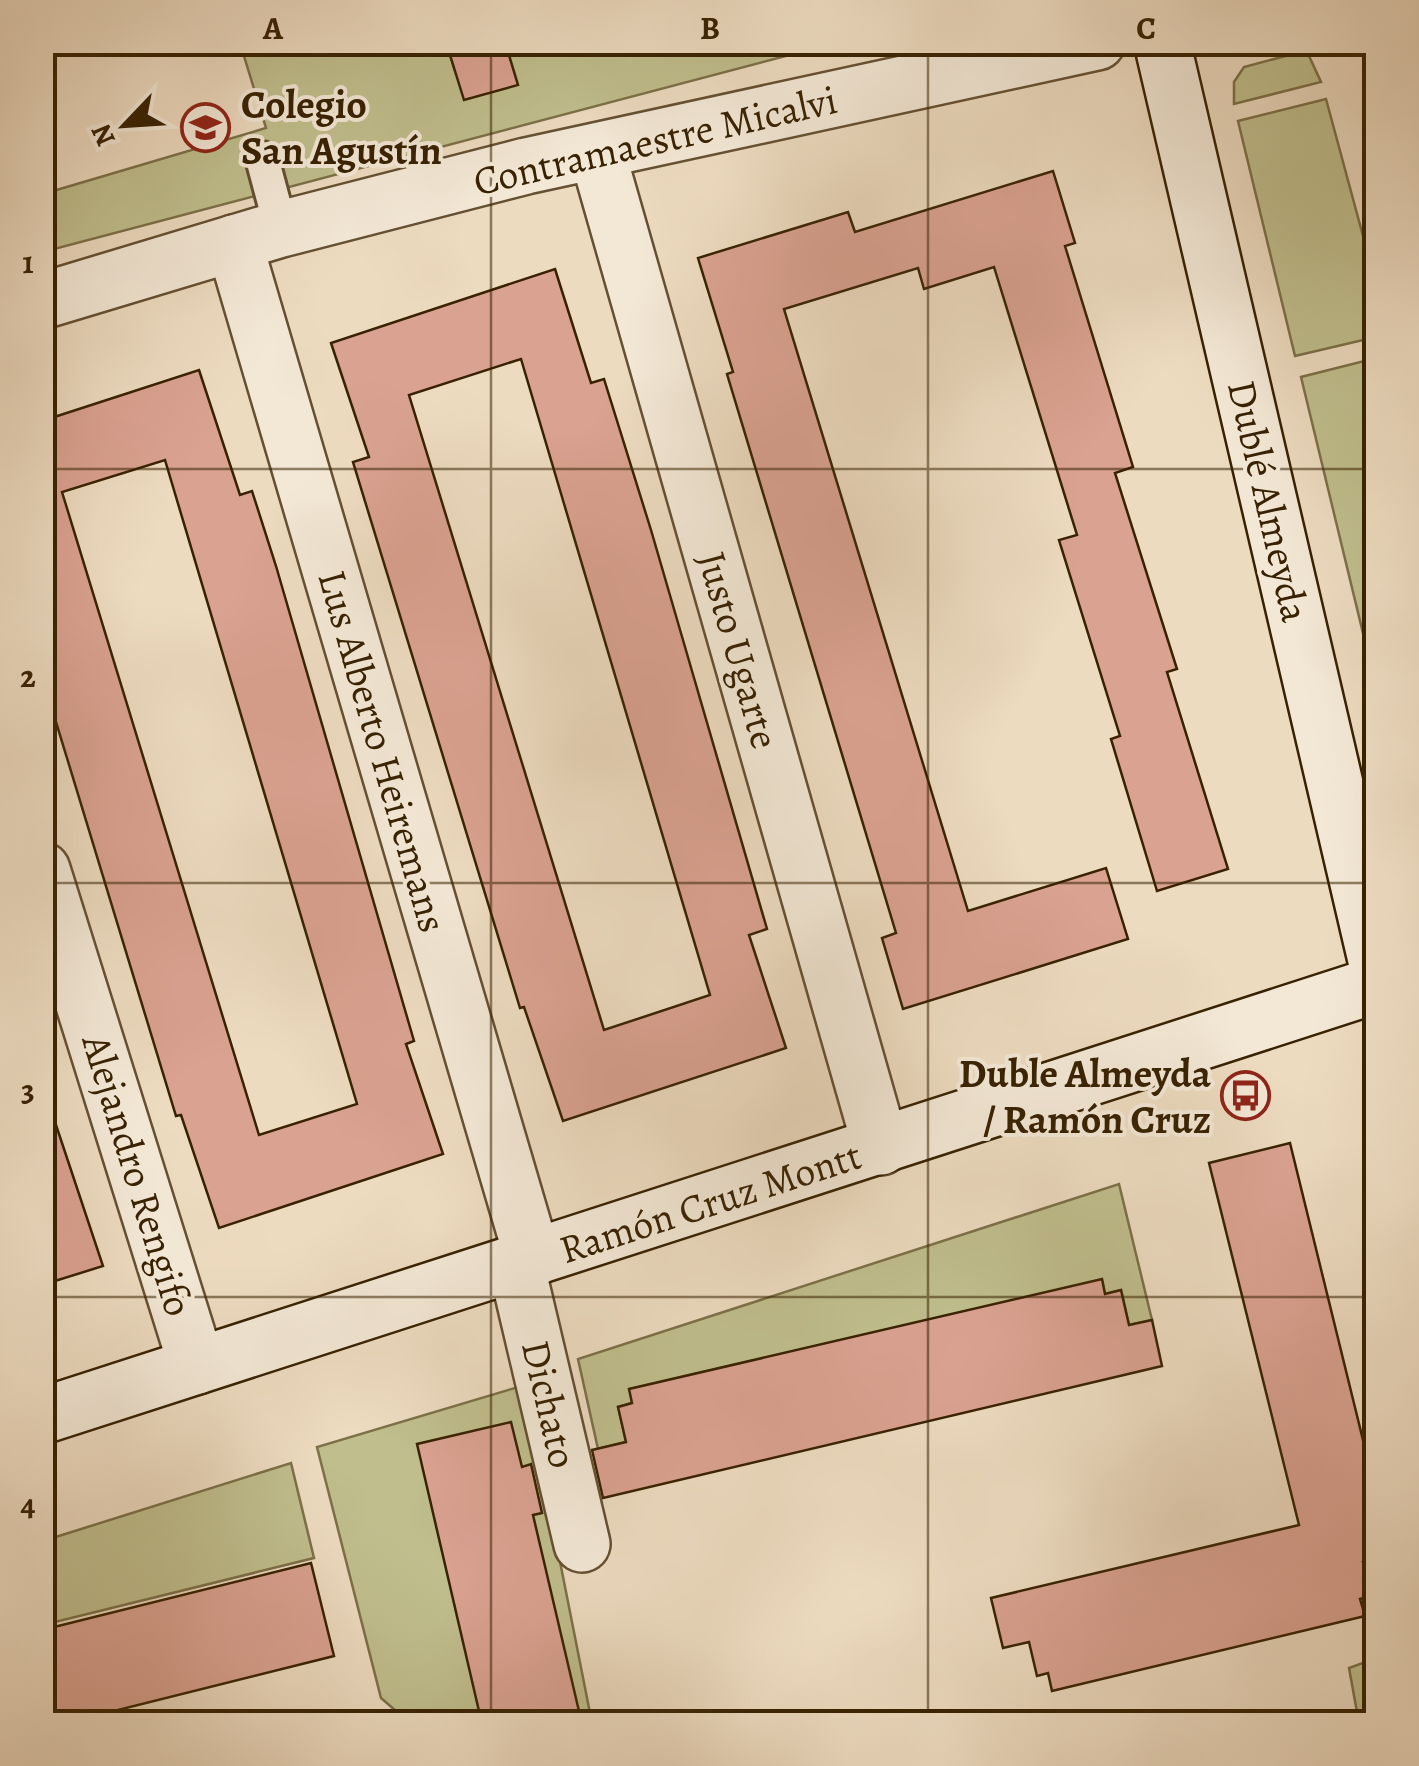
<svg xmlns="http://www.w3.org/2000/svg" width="1419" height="1766" font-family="Alegreya,serif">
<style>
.green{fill:#c0be8d;stroke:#7c7048;stroke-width:2.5}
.building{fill:#daa291;stroke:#382202;stroke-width:2.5;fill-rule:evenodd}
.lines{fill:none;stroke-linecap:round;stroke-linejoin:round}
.lane-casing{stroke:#655032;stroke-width:38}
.street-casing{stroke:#655032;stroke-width:60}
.secondary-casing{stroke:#382202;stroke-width:60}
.lane{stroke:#f3e8d6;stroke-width:32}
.street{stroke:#f3e8d6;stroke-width:55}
.secondary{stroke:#f3e8d6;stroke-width:55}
.grid{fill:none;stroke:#382202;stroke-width:2.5;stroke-opacity:0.55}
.labels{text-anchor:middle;stroke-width:8;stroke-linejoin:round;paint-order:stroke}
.poi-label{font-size:40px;font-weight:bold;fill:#382202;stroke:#f3e8d6;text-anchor:start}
.street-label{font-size:40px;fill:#382202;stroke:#f3e8d6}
.neatline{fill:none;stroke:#382202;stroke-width:4}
.grid-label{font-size:32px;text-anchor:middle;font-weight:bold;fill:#382202}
</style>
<rect width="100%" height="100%" fill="#eddbc0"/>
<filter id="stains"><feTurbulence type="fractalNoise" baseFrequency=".002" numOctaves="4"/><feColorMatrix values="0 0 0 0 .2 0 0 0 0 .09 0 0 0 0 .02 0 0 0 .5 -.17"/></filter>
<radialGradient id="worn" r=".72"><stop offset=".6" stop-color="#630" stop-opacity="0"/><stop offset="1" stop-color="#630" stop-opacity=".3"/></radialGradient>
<g class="green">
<path d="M 240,43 L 446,43 L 456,74 L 510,61 L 505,43 L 835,43 L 43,252 L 43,194 L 266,128 Z"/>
<path d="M 1293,54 L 1309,56 L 1321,82 L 1234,104 L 1234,82 L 1244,67 Z"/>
<path d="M 1326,99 L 1376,284 L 1376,337 L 1295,356 L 1238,121 Z"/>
<path d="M 1376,358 L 1376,687 L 1301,377 Z"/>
<path d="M 1119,1184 L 1152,1320 L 1129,1325 L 1121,1290 L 1105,1294 L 1102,1280 L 630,1389 L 632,1403 L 618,1407 L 626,1442 L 598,1449 L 578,1359 Z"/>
<path d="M 525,1385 L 592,1723 L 410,1723 L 381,1698 L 317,1447 Z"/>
<path d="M 291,1463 L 314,1558 L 43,1625 L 43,1541 Z"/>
<path d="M 1376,1658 L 1376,1723 L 1359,1723 L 1349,1668 Z"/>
</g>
<g class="building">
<path d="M 446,42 L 505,42 L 518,85 L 464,100 Z"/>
<path d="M 1053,171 L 1075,243 L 1065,246 L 1133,467 L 1115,473 L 1177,669 L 1167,672 L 1228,869 L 1157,891 L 1111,739 L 1120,736 L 1059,540 L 1077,535 L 994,267 L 924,289 L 918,268 L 784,309 L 968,911 L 1106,868 L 1128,939 L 903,1009 L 882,938 L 896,933 L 727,374 L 733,372 L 698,258 L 848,212 L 855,232 Z"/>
<path d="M 555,269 L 591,383 L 604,379 L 651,530 L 767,929 L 749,935 L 786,1048 L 563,1121 L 524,1007 L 520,1008 L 353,462 L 369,457 L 331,343 ZM 521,359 L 710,995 L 604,1030 L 409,395 Z"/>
<path d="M 199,370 L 240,495 L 252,491 L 276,566 L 414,1041 L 406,1044 L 443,1154 L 219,1228 L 181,1115 L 176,1116 L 42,676 L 42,421 ZM 165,460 L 357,1104 L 259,1135 L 62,492 Z"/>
<path d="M 51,1110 L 103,1266 L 42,1285 L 42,1112 Z"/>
<path d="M 1290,1143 L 1376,1493 L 1376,1559 L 1363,1562 L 1372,1596 L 1360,1599 L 1365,1616 L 1052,1691 L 1048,1673 L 1037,1676 L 1029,1642 L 1003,1648 L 991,1598 L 1299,1525 L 1209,1163 Z"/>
<path d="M 1102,1279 L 1105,1294 L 1121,1290 L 1129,1325 L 1152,1320 L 1162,1366 L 603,1498 L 592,1450 L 626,1442 L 618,1407 L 632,1403 L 629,1389 Z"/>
<path d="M 511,1422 L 522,1467 L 531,1464 L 542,1513 L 533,1515 L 582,1724 L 482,1724 L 417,1444 Z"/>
<path d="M 311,1563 L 334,1656 L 62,1724 L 42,1724 L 42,1630 Z"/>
</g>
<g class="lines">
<defs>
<path id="lane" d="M 262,158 L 281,229"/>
<g id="street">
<path d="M 597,152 L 881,1147"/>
<path d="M 234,243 L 533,1259"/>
<path d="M 42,301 L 281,229 L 526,166 L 1097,42"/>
<path d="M 42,870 L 197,1366"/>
<path d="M 516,1264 L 582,1544"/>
</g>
<g id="secondary">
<path d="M 1162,42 L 1376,960"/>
<path d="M 42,1416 L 1376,985"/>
</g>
</defs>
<use href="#lane" class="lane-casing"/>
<use href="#street" class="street-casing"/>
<use href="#secondary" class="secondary-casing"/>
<use href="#lane" class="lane"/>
<use href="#street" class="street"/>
<use href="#secondary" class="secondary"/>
</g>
<path class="grid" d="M 491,42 L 491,1724M 928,42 L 928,1724M 42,469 L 1376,469M 42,883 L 1376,883M 42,1297 L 1376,1297"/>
<defs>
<symbol id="school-ring" viewBox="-11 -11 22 22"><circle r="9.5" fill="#f3e8d6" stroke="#8f2418" stroke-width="1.5"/><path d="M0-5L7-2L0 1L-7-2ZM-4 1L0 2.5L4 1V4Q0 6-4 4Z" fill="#8f2418"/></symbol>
<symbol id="bus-ring" viewBox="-11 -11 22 22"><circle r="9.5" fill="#f3e8d6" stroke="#8f2418" stroke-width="1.5"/><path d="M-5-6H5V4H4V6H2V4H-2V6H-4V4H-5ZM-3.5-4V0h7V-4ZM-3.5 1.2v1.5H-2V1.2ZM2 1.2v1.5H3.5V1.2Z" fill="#8f2418"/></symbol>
</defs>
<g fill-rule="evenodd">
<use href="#school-ring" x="178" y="100" width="55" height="55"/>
<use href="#bus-ring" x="1218" y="1068" width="55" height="55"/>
</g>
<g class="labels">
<g class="poi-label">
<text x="241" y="118">Colegio<tspan x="241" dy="46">San Agustín</tspan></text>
<text x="1211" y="1087" text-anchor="end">Duble Almeyda<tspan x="1211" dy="46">/ Ramón Cruz</tspan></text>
</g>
<g class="street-label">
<text transform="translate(655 140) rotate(-13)" y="14">Contramaestre Micalvi</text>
<text transform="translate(1269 501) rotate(77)" y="14">Dublé Almeyda</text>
<text transform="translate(739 650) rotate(74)" y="14">Justo Ugarte</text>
<text transform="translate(383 751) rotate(74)" y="14">Lus Alberto Heiremans</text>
<text transform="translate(138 1175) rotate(73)" y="14">Alejandro Rengifo</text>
<text transform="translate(710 1202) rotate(-18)" y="14">Ramón Cruz Montt</text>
<text transform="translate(550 1404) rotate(77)" y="14">Dichato</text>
</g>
</g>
<rect width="1419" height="1766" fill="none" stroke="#eddbc0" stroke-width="110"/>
<g transform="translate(125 125) rotate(245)" stroke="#f3e8d6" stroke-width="8" paint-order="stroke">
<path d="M0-8L18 38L0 25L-18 38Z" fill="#382202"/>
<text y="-15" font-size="28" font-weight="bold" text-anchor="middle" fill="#382202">N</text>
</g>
<rect x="55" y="55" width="1309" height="1656" class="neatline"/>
<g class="grid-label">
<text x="273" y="39">A</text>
<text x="710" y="39">B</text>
<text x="1146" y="39">C</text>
<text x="28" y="273">1</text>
<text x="28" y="687">2</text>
<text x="28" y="1101">3</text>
<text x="28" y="1515">4</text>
</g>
<rect width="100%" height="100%" filter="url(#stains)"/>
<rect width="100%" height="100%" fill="url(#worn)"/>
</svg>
